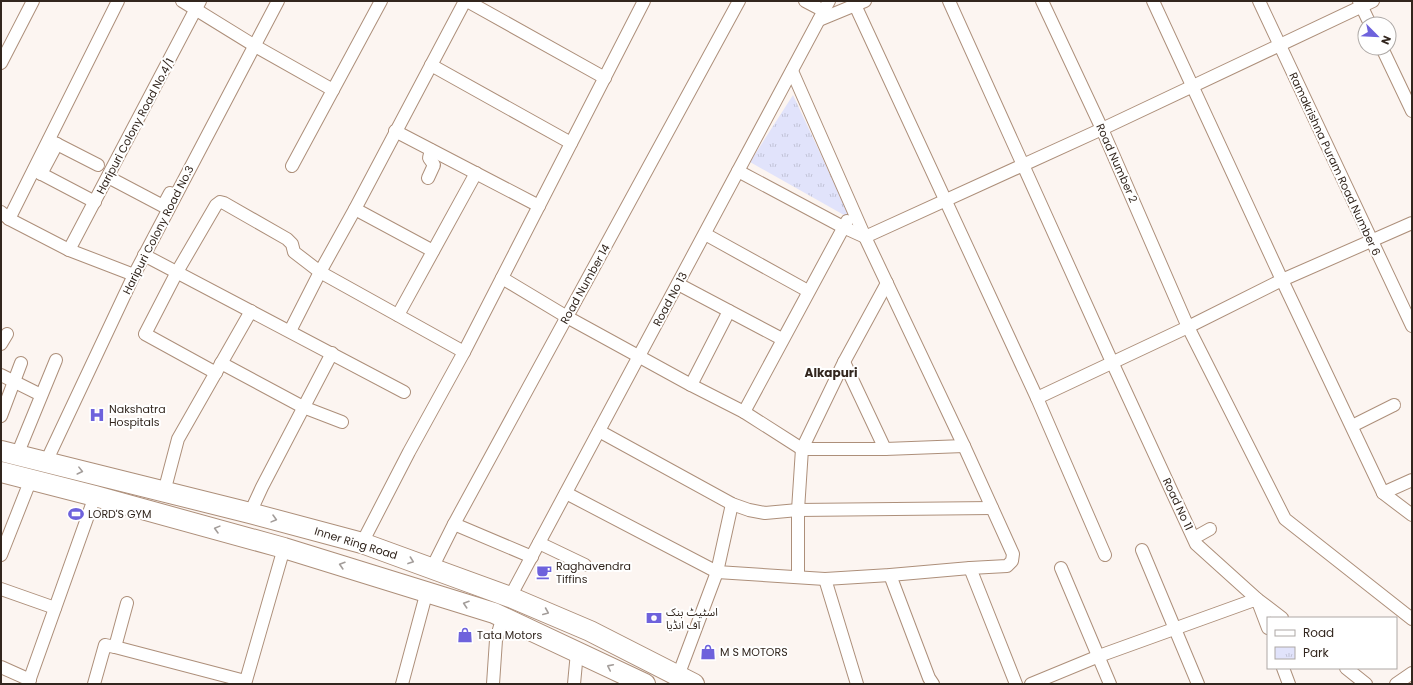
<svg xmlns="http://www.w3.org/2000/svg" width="1413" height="685" font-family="Poppins,'Noto Sans Arabic',sans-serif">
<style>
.park{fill:url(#park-tufts)}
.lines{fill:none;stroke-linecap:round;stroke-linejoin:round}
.minor-casing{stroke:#ad8f7a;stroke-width:14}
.trunk-casing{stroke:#ad8f7a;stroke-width:22}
.minor{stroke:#fff;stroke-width:12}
.trunk{stroke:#fff;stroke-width:20}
.oneway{stroke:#a39d9a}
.labels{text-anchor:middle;stroke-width:4;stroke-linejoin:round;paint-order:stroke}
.street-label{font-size:11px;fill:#32261e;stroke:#fff}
.poi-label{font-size:11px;fill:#32261e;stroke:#fff;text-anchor:start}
.neighbourhood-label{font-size:12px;font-weight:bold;fill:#32261e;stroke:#fff}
</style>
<defs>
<pattern id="park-tufts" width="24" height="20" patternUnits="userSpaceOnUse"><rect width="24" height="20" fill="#e1e3fb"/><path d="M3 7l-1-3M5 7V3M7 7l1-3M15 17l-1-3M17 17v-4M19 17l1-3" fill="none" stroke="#c2c3d7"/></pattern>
</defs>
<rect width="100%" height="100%" fill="#fcf5f1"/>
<path class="park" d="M 793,95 L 851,219 L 750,162 Z"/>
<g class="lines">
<defs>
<g id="minor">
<path d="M 182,1 L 255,46 L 333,90"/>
<path d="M 467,1 L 605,78"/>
<path d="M 805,1 L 824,11"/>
<path d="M 949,1 L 1112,362 L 1196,544 L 1257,599 L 1282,618"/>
<path d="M 1042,1 L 1102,129 L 1188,327 L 1285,519 L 1412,619"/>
<path d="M 1153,1 L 1282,280 L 1383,493 L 1412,515"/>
<path d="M 1259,1 L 1412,326"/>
<path d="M 1359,1 L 1370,24"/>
<path d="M 855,5 L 1037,398 L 1105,555"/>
<path d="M 819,20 L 865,1"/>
<path d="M 1382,48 L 1412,111"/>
<path d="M 1,63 L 33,1"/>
<path d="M 431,65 L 571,143"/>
<path d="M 395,131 L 539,206"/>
<path d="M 49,140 L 98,165"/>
<path d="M 292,166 L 381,1"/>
<path d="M 34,170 L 95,202"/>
<path d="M 738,171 L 843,227 L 865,237 L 1102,129 L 1373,1"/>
<path d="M 41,174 L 57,144"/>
<path d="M 108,177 L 163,206 L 170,193"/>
<path d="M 428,178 L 434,165 L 429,158 L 431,150"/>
<path d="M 355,209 L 433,251"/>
<path d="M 1,212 L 9,219 L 69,250 L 134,275"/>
<path d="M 9,219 L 118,1"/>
<path d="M 705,234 L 808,291"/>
<path d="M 69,250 L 200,1"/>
<path d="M 144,255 L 404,392"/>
<path d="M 502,278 L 567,317 L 691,385 L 744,412 L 802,449 L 885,449 L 964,446"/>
<path d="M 678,284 L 782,339"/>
<path d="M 398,315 L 476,173"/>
<path d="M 1,344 L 7,334"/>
<path d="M 464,352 L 320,272 L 355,209 L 465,1"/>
<path d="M 844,362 L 885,449"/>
<path d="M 221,363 L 303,407 L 342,422"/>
<path d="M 216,373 L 145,334 L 177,272 L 216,205 L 220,202 L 224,203 L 287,239 L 292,244 L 294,252 L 320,272 L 290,331"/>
<path d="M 1,375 L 41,395"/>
<path d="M 691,385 L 729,311"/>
<path d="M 1037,398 L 1188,327 L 1282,280 L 1412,223"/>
<path d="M 744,412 L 847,221"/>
<path d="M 1,416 L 21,363"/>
<path d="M 1352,426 L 1394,405"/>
<path d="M 599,431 L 732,504 L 749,510 L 765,513 L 798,510 L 992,508"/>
<path d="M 17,455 L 56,360"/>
<path d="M 46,462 L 134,275 L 278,1"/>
<path d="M 164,492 L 178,439 L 251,311"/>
<path d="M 566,493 L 717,572 L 825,579 L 890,575 L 970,568 L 1007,566 L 1012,561 L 1013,554 L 964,446 L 865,237 L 792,71"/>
<path d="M 1383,493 L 1412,480"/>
<path d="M 250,513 L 262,487 L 332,353"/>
<path d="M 454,524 L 532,557"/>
<path d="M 1194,538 L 1210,529"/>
<path d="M 362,543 L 409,452 L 464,352 L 644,1"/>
<path d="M 539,543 L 585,565"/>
<path d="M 1142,550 L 1198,684"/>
<path d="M 1,555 L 31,479"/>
<path d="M 432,568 L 454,524 L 739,1"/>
<path d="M 970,568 L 1016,684"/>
<path d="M 1061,568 L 1110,684"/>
<path d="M 890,575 L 929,678 L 933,684"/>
<path d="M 798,577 L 798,510 L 802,449 L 844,362 L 887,283"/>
<path d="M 825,579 L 857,684"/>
<path d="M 1,589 L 55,608"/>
<path d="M 510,597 L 829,1"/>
<path d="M 115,647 L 245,681"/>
<path d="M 1,667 L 30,680"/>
<path d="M 1283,668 L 1289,684"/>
<path d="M 1346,668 L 1366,684"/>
<path d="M 678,676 L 717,572 L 732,504"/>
<path d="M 28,684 L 95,496"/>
<path d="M 94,684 L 105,645 L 115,647 L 127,603"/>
<path d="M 245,684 L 284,548"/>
<path d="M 402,684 L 427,591"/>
<path d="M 493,684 L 496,640 L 503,616"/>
<path d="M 574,684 L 577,652"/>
<path d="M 1031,684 L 1099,656 L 1257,599 L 1268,628"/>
<path d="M 1396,684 L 1412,673"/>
</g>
<g id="trunk">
<path d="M 1,451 L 250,513 L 362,543 L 510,597 L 590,631 L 694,684"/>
<path d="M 1,472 L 95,496 L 284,548 L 494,613 L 645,684"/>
</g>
</defs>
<use href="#minor" class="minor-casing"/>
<use href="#trunk" class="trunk-casing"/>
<use href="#minor" class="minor"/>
<use href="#trunk" class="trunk"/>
</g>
<defs><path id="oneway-chevron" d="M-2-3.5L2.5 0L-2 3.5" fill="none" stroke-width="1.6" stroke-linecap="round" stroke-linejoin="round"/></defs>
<g class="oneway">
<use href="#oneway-chevron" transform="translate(80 471) rotate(14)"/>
<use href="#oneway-chevron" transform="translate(274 519) rotate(15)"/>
<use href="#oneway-chevron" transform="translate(217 529) rotate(-165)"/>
<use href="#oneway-chevron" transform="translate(411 561) rotate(20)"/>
<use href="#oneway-chevron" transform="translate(342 565) rotate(-163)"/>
<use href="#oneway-chevron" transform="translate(466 604) rotate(-162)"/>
<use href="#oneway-chevron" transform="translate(546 612) rotate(23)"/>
<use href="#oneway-chevron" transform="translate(610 667) rotate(-154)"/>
</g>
<defs>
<symbol id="hospital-bare" viewBox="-9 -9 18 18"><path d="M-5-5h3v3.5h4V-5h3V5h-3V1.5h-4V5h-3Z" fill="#6e62dc" stroke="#fff" stroke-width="2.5" paint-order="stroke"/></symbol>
<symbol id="stadium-bare" viewBox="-9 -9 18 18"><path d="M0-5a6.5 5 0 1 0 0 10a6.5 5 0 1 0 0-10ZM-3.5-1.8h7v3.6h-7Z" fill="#6e62dc" stroke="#fff" stroke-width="2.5" paint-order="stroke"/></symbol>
<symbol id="cafe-bare" viewBox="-9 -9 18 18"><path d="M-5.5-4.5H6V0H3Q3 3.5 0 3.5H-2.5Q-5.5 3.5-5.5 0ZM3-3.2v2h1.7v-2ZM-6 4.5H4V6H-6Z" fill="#6e62dc" stroke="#fff" stroke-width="2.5" paint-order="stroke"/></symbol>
<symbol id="bank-bare" viewBox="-9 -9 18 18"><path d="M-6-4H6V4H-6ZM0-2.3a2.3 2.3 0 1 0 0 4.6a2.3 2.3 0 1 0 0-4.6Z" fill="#6e62dc" stroke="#fff" stroke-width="2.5" paint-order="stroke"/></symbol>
<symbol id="shop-bare" viewBox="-9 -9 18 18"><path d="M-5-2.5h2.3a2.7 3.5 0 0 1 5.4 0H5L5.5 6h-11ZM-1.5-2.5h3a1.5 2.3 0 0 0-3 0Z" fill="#6e62dc" stroke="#fff" stroke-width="2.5" paint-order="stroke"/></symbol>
</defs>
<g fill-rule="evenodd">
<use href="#hospital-bare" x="86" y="404" width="22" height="22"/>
<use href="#stadium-bare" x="65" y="503" width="22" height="22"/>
<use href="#cafe-bare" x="533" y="561" width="22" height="22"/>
<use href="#bank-bare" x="643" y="607" width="22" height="22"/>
<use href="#shop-bare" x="454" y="624" width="22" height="22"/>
<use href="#shop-bare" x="697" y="641" width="22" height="22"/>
</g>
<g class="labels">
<g class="street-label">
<text transform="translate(135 126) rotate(-62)" y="4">Haripuri Colony Road No.4/1</text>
<text transform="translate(1117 163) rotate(66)" y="4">Road Number 2</text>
<text transform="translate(1335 164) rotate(65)" y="4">Ramakrishna Puram Road Number 6</text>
<text transform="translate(158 230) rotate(-63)" y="4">Haripuri Colony Road No.3</text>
<text transform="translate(585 284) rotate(-61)" y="4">Road Number 14</text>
<text transform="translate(670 299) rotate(-62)" y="4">Road No 13</text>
<text transform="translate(1178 504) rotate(65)" y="4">Road No 11</text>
<text transform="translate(356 543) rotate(17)" y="4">Inner Ring Road</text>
</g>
<g class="poi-label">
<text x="109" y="413">Nakshatra<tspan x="109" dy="13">Hospitals</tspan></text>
<text x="88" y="518">LORD'S GYM</text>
<text x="556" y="570">Raghavendra<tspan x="556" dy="13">Tiffins</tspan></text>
<text x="666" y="616">اسٹیٹ بنک<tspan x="666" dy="13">آف انڈیا</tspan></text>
<text x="477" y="639">Tata Motors</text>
<text x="720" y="656">M S MOTORS</text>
</g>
<g class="neighbourhood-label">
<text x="831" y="377">Alkapuri</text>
</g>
</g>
<rect width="1413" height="685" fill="none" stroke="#32261e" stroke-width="4"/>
<rect x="1267" y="617" width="130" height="52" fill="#ffffff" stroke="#ada8a5"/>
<rect x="1275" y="630" width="20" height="6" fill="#ffffff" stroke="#ada8a5"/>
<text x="1303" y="637" font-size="12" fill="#32261e">Road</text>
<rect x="1275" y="647" width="20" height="12" fill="url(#park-tufts)" stroke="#ada8a5"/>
<text x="1303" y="657" font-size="12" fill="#32261e">Park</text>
<g transform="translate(1377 36) rotate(114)"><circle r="19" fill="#ffffff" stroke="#ada8a5"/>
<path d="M0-3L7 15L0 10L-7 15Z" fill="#6e62dc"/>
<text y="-6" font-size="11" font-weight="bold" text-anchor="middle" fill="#32261e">N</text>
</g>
</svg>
